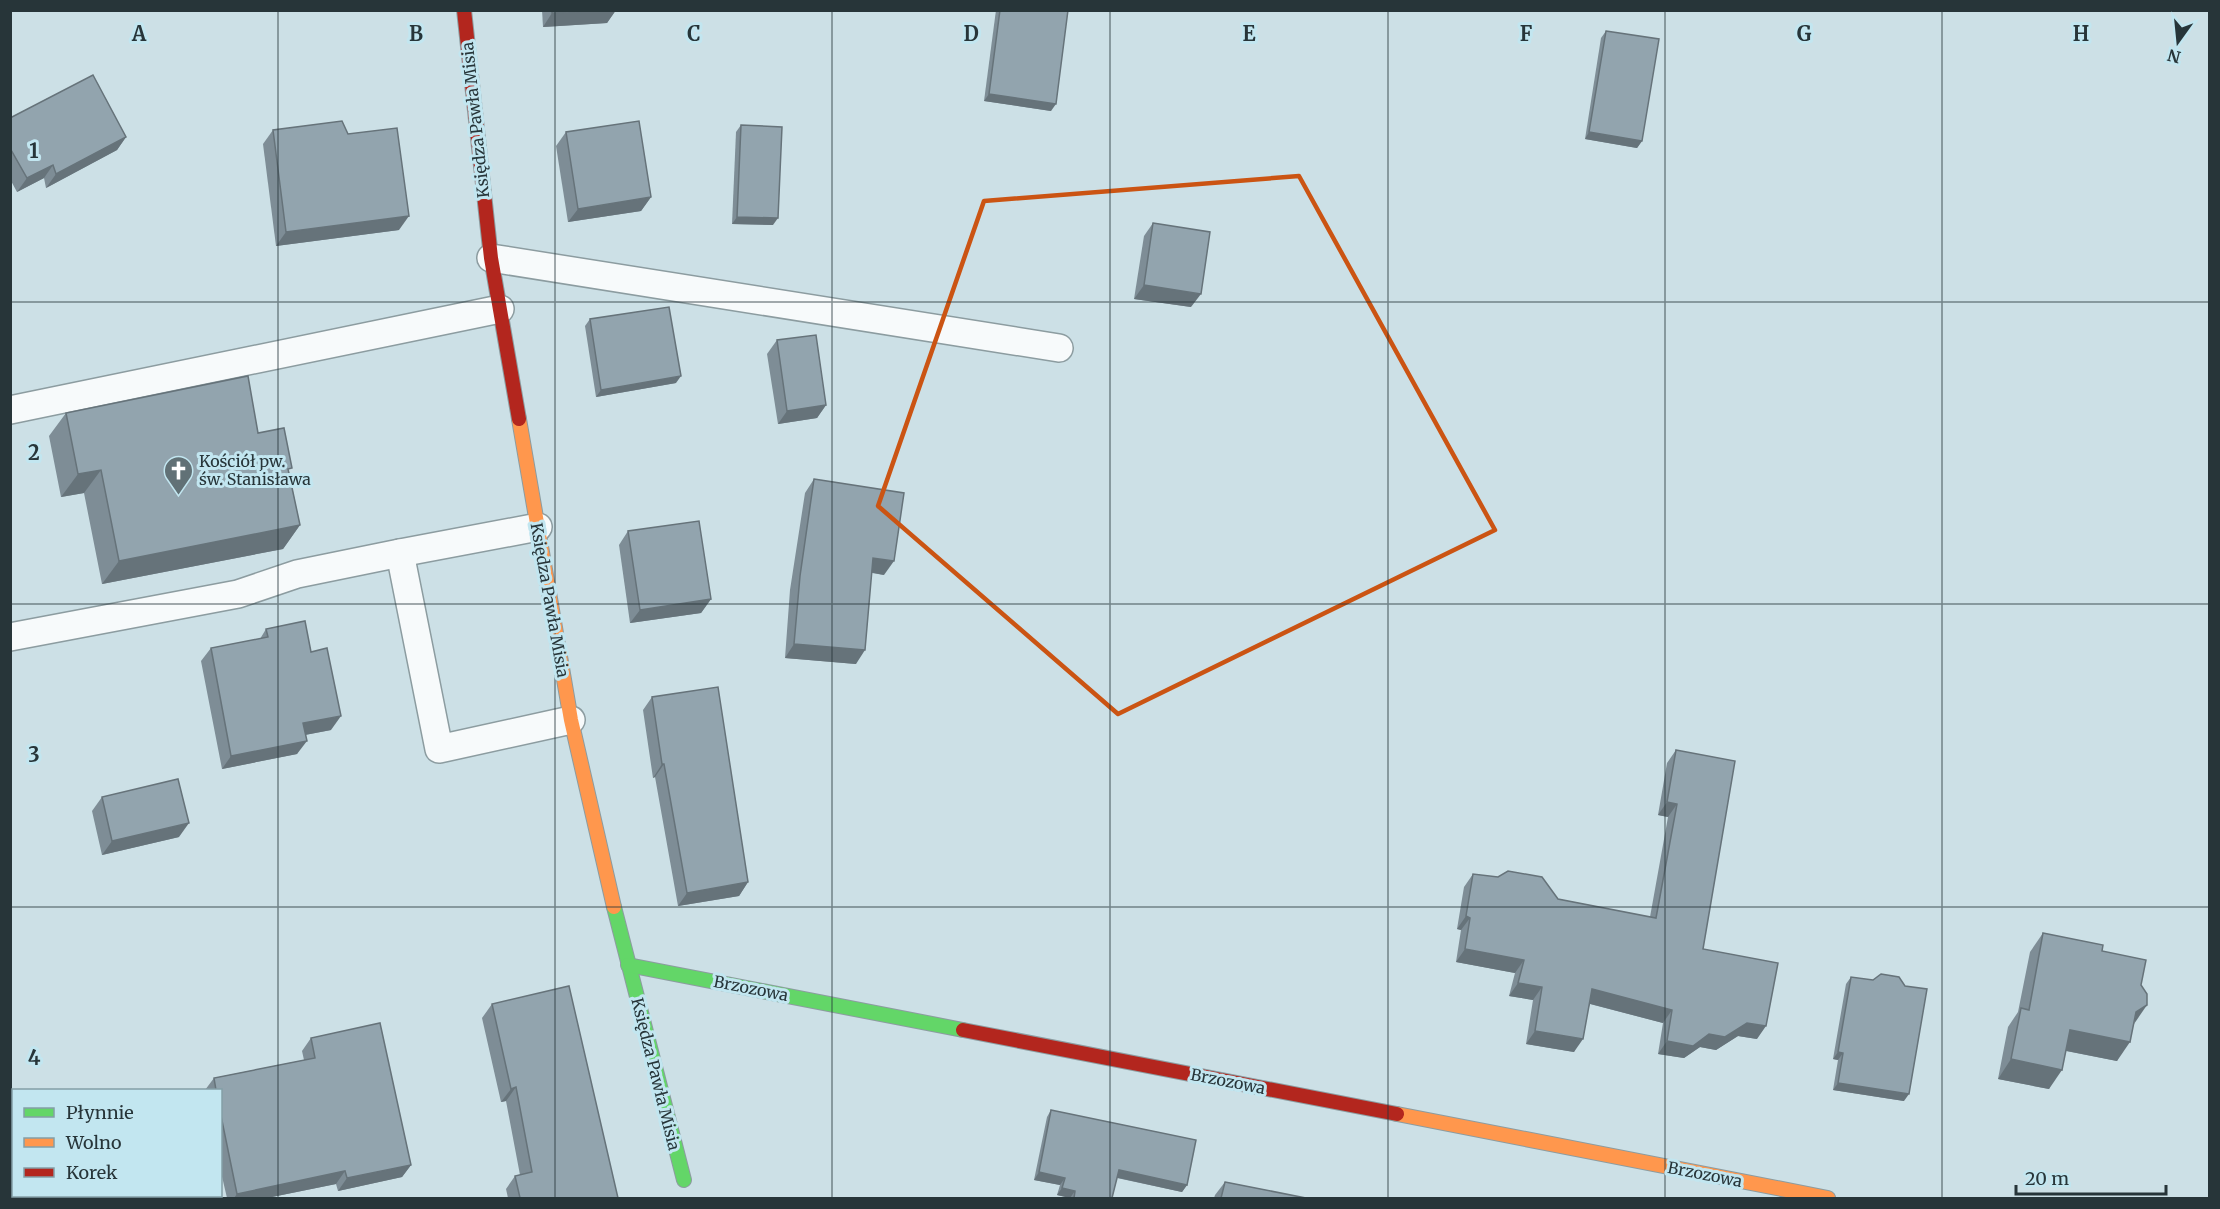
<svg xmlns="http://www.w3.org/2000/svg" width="2220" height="1209" font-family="Merriweather,serif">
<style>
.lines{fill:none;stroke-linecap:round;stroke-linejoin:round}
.lane-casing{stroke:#8c9ca0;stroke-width:30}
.fast-casing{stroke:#8c9ca0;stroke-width:16}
.slow-casing{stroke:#8c9ca0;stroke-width:16}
.jam-casing{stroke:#8c9ca0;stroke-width:16}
.lane{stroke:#f7fafb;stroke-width:27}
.fast{stroke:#63d668;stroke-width:14}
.slow{stroke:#ff974d;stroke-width:14}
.jam{stroke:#b3261e;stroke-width:14}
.wall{fill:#7e8d96}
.shaded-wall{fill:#66737a}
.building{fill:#92a4ae;stroke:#66737a;stroke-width:1.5}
.marked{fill:none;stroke:#cb5413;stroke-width:4.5;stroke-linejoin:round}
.grid{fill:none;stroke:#273539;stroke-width:1.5;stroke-opacity:0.55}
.labels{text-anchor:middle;stroke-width:6;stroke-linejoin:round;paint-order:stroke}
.street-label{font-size:16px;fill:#273539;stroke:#c2e6f0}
.poi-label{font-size:16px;fill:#273539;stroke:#c2e6f0;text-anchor:start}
.grid-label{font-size:20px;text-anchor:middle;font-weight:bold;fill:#273539;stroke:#c2e6f0;stroke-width:6;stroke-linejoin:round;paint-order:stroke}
</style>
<rect width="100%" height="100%" fill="#cce0e6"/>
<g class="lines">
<defs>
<g id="lane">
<path d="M 491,258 L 1059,348"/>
<path d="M 10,410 L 500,309"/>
<path d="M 538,527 L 400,553 L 439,749 L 571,720"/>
<path d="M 10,637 L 238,594 L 297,574 L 400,553"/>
</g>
<g id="fast">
<path d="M 614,907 L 684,1180"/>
<path d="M 628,965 L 963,1030"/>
</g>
<g id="slow">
<path d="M 519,419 L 571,720 L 614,907"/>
<path d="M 1397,1114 L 1828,1198"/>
</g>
<g id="jam">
<path d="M 464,10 L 491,258 L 519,419"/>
<path d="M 963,1030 L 1397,1114"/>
</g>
</defs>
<use href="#lane" class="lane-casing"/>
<use href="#fast" class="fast-casing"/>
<use href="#slow" class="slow-casing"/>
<use href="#jam" class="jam-casing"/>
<use href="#lane" class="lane"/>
<use href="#fast" class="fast"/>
<use href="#slow" class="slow"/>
<use href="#jam" class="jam"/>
</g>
<g class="wall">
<path d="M 542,10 L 616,10 L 607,23 L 543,27 Z"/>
<path d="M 996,10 L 1068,10 L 1051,111 L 984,101 Z"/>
<path d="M 1606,31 L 1642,141 L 1637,148 L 1585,139 L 1601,38 Z"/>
<path d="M 10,118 L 126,137 L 117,150 L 46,188 L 44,178 L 17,192 L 10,179 Z"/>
<path d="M 741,125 L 773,225 L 732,224 L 736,132 Z"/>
<path d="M 273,130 L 399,230 L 276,246 L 263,144 Z"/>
<path d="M 566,132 L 651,197 L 641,211 L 568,222 L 556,146 Z"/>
<path d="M 1153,223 L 1191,307 L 1134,299 L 1144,236 Z"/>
<path d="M 590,319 L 676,383 L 596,397 L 585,326 Z"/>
<path d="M 777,340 L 826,405 L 817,418 L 778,424 L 767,354 Z"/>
<path d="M 66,413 L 258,433 L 289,472 L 300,525 L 283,549 L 102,584 L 84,493 L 61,497 L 49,436 Z"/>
<path d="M 814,479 L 884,575 L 872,573 L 856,664 L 785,658 L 790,590 L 805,493 Z"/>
<path d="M 628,531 L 711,599 L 701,613 L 630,623 L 619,545 Z"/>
<path d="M 266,629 L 311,652 L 331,730 L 305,735 L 297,754 L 222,769 L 201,661 L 211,648 L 260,639 Z"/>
<path d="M 652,697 L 748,882 L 739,896 L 678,906 L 655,777 L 653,778 L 643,710 Z"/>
<path d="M 1676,750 L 1703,949 L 1757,1039 L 1738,1036 L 1716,1050 L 1700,1047 L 1684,1058 L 1658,1054 L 1663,1023 L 1590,1004 L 1574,1052 L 1526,1044 L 1533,1000 L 1509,996 L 1515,973 L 1456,962 L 1461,930 L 1457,929 L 1464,887 L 1473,874 L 1558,899 L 1650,917 L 1668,817 L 1658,815 L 1667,763 Z"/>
<path d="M 102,797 L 179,837 L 102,855 L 92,811 Z"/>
<path d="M 2043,933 L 2102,951 L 2134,1024 L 2117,1061 L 2066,1051 L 2049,1089 L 1998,1079 L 2008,1027 L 2018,1012 L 2030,952 Z"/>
<path d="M 1851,977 L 1904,1101 L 1833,1090 L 1838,1060 L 1833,1059 L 1846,984 Z"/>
<path d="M 492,1004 L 618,1198 L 508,1198 L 506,1189 L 515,1176 L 520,1175 L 506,1101 L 501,1102 L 482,1018 Z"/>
<path d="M 311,1038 L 411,1165 L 402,1177 L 338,1191 L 336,1184 L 267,1198 L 227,1198 L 220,1168 L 220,1090 L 205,1090 L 214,1078 L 304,1060 L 302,1051 Z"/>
<path d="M 1051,1110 L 1187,1185 L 1182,1192 L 1117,1178 L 1112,1198 L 1070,1198 L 1057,1195 L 1060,1185 L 1034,1180 L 1047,1117 Z"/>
<path d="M 1225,1182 L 1306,1198 L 1214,1198 L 1215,1195 Z"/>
</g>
<g class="shaded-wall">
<path d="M 605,10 L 616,10 L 607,23 L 543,27 L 552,13 Z"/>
<path d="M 989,94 L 1056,104 L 1051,111 L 984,101 Z"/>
<path d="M 1589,132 L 1642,141 L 1637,148 L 1585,139 Z"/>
<path d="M 126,137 L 117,150 L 46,188 L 56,174 Z"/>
<path d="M 53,165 L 44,178 L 17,192 L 27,178 Z"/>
<path d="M 651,197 L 641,211 L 568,222 L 578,209 Z"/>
<path d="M 409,216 L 399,230 L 276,246 L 286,232 Z"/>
<path d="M 737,217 L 778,218 L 773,225 L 732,224 Z"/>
<path d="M 1144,285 L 1201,294 L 1191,307 L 1134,299 Z"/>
<path d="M 681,376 L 676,383 L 596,397 L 601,390 Z"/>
<path d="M 826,405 L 817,418 L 778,424 L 787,411 Z"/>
<path d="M 101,470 L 84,493 L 61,497 L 78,474 Z"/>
<path d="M 300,525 L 283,549 L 102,584 L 119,561 Z"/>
<path d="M 873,558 L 894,561 L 884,575 L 864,571 Z"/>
<path d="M 711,599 L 701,613 L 630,623 L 640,610 Z"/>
<path d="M 794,644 L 865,650 L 856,664 L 785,658 Z"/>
<path d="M 341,716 L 331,730 L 294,737 L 303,723 Z"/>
<path d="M 307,741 L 297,754 L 222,769 L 231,756 Z"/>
<path d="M 662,764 L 664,764 L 655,777 L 653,778 Z"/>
<path d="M 1667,802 L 1677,804 L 1668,817 L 1658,815 Z"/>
<path d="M 189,823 L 179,837 L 102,855 L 112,841 Z"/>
<path d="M 748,882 L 739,896 L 678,906 L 687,893 Z"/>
<path d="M 1466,916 L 1470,918 L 1461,930 L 1457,929 Z"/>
<path d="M 1465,949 L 1524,960 L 1515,973 L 1456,962 Z"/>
<path d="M 1518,983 L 1542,987 L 1533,1000 L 1509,996 Z"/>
<path d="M 1592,989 L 1672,1010 L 1663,1023 L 1583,1002 Z"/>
<path d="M 2147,1005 L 2134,1024 L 2136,1012 Z"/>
<path d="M 1747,1023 L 1766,1026 L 1757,1039 L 1738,1036 L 1716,1050 L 1700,1047 L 1684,1058 L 1658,1054 L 1667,1041 L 1709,1034 Z"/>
<path d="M 2070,1030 L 2130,1042 L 2117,1061 L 2057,1049 Z"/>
<path d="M 1535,1031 L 1583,1039 L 1574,1052 L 1526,1044 Z"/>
<path d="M 1838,1052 L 1843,1053 L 1838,1060 L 1833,1059 Z"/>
<path d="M 2011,1059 L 2062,1070 L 2049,1089 L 1998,1079 Z"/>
<path d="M 1838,1083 L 1909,1094 L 1904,1101 L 1833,1090 Z"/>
<path d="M 516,1087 L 506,1101 L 501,1102 L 511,1089 Z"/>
<path d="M 411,1165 L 402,1177 L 338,1191 L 347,1178 Z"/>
<path d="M 1119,1170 L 1187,1185 L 1182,1192 L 1114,1177 Z"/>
<path d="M 345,1171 L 336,1184 L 267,1198 L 234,1198 L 237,1194 Z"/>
<path d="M 1039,1172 L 1065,1178 L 1060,1185 L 1034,1180 Z"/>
<path d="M 1062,1188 L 1075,1191 L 1070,1198 L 1057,1195 Z"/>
</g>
<g class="building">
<path d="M 552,10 L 605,10 L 552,13 Z"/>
<path d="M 1000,10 L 1068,10 L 1056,104 L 989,94 Z"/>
<path d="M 1606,31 L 1659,39 L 1642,141 L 1589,132 Z"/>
<path d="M 93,75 L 126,137 L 56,174 L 53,165 L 27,178 L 10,148 L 10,118 Z"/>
<path d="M 342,121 L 348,134 L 397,128 L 409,216 L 286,232 L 273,130 Z"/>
<path d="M 639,121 L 651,197 L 578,209 L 566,132 Z"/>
<path d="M 741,125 L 782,127 L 778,218 L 737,217 Z"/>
<path d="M 1153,223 L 1210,232 L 1201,294 L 1144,285 Z"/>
<path d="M 669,307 L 681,376 L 601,390 L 590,319 Z"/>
<path d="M 816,335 L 826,405 L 787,411 L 777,340 Z"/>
<path d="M 248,376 L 258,433 L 284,428 L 292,468 L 288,469 L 300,525 L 119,561 L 101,470 L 78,474 L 66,413 Z"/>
<path d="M 814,479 L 904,493 L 894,561 L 873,558 L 865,650 L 794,644 L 800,576 Z"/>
<path d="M 699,521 L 711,599 L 640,610 L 628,531 Z"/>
<path d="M 305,621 L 311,652 L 327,648 L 341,716 L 303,723 L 307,741 L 231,756 L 211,648 L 268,637 L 266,629 Z"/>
<path d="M 718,687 L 748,882 L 687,893 L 664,764 L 662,764 L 652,697 Z"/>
<path d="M 1676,750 L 1735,761 L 1703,949 L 1778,963 L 1766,1026 L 1747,1023 L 1725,1037 L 1709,1034 L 1693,1046 L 1667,1041 L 1672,1010 L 1592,989 L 1583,1039 L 1535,1031 L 1542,987 L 1518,983 L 1524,960 L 1465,949 L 1470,918 L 1466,916 L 1473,874 L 1498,877 L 1508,871 L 1542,877 L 1558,899 L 1656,918 L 1677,804 L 1667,802 Z"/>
<path d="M 178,779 L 189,823 L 112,841 L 102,797 Z"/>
<path d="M 2043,933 L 2103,945 L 2102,951 L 2146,960 L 2141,985 L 2147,994 L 2147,1005 L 2136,1012 L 2130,1042 L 2070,1030 L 2062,1070 L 2011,1059 L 2021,1008 L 2029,1010 Z"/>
<path d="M 1881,974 L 1899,977 L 1905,986 L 1927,989 L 1909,1094 L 1838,1083 L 1843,1053 L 1838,1052 L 1851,977 L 1873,980 Z"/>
<path d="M 569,986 L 618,1198 L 520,1198 L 515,1176 L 532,1172 L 516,1087 L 511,1089 L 492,1004 Z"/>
<path d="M 380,1023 L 411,1165 L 347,1178 L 345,1171 L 237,1194 L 220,1111 L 220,1090 L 216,1090 L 214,1078 L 315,1058 L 311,1038 Z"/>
<path d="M 1051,1110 L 1196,1140 L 1187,1185 L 1119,1170 L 1112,1198 L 1074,1198 L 1075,1191 L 1062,1188 L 1065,1178 L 1039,1172 Z"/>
<path d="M 1225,1182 L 1306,1198 L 1221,1198 Z"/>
</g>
<path class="marked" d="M 1299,176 L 1495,530 L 1118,714 L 878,506 L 984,201 Z"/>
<path class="grid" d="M 278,10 L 278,1198M 555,10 L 555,1198M 832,10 L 832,1198M 1110,10 L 1110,1198M 1388,10 L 1388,1198M 1665,10 L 1665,1198M 1942,10 L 1942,1198M 10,302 L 2210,302M 10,604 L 2210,604M 10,907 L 2210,907"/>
<defs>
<symbol id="church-pin" viewBox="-11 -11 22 30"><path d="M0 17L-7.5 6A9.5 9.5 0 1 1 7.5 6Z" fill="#617176" stroke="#c2e6f0"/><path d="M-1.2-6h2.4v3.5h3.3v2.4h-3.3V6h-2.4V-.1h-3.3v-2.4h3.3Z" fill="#fff"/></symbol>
</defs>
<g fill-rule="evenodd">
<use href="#church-pin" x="162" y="454" width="33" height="45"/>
</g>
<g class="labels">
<g class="street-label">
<text transform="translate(475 120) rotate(-96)" y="6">Księdza Pawła Misia</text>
<text transform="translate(550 600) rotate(80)" y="6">Księdza Pawła Misia</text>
<text transform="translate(751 988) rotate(11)" y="6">Brzozowa</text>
<text transform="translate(656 1074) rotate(76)" y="6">Księdza Pawła Misia</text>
<text transform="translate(1228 1081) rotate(11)" y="6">Brzozowa</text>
<text transform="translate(1705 1174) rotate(11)" y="6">Brzozowa</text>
</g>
<g class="poi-label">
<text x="199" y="467">Kościół pw.<tspan x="199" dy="18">św. Stanisława</tspan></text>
</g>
</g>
<g class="grid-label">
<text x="139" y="41">A</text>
<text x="416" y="41">B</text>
<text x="694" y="41">C</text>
<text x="971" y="41">D</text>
<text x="1249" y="41">E</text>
<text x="1526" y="41">F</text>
<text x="1804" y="41">G</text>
<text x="2081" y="41">H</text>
<text x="34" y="158">1</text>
<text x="34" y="460">2</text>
<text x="34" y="762">3</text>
<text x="34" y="1065">4</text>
</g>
<rect width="2220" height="1209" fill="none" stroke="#273539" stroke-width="24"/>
<rect x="12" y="1089" width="210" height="108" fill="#c2e6f0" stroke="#849fa7" stroke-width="1.5"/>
<rect x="24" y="1108" width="30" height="9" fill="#63d668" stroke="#849fa7" stroke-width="1.5"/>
<text x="66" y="1119" font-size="18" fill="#273539">Płynnie</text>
<rect x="24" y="1138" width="30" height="9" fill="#ff974d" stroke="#849fa7" stroke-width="1.5"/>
<text x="66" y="1149" font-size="18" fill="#273539">Wolno</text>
<rect x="24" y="1168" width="30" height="9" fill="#b3261e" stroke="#849fa7" stroke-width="1.5"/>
<text x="66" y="1179" font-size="18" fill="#273539">Korek</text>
<g transform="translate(2178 42) rotate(195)" stroke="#c2e6f0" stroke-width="4.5" paint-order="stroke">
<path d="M0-4.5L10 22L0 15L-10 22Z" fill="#273539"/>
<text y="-9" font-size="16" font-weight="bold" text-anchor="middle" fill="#273539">N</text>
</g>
<path d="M2016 1185v9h150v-9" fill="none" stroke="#273539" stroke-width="3"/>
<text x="2025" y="1185" font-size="18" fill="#273539" stroke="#c2e6f0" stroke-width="4.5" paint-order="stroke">20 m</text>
</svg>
